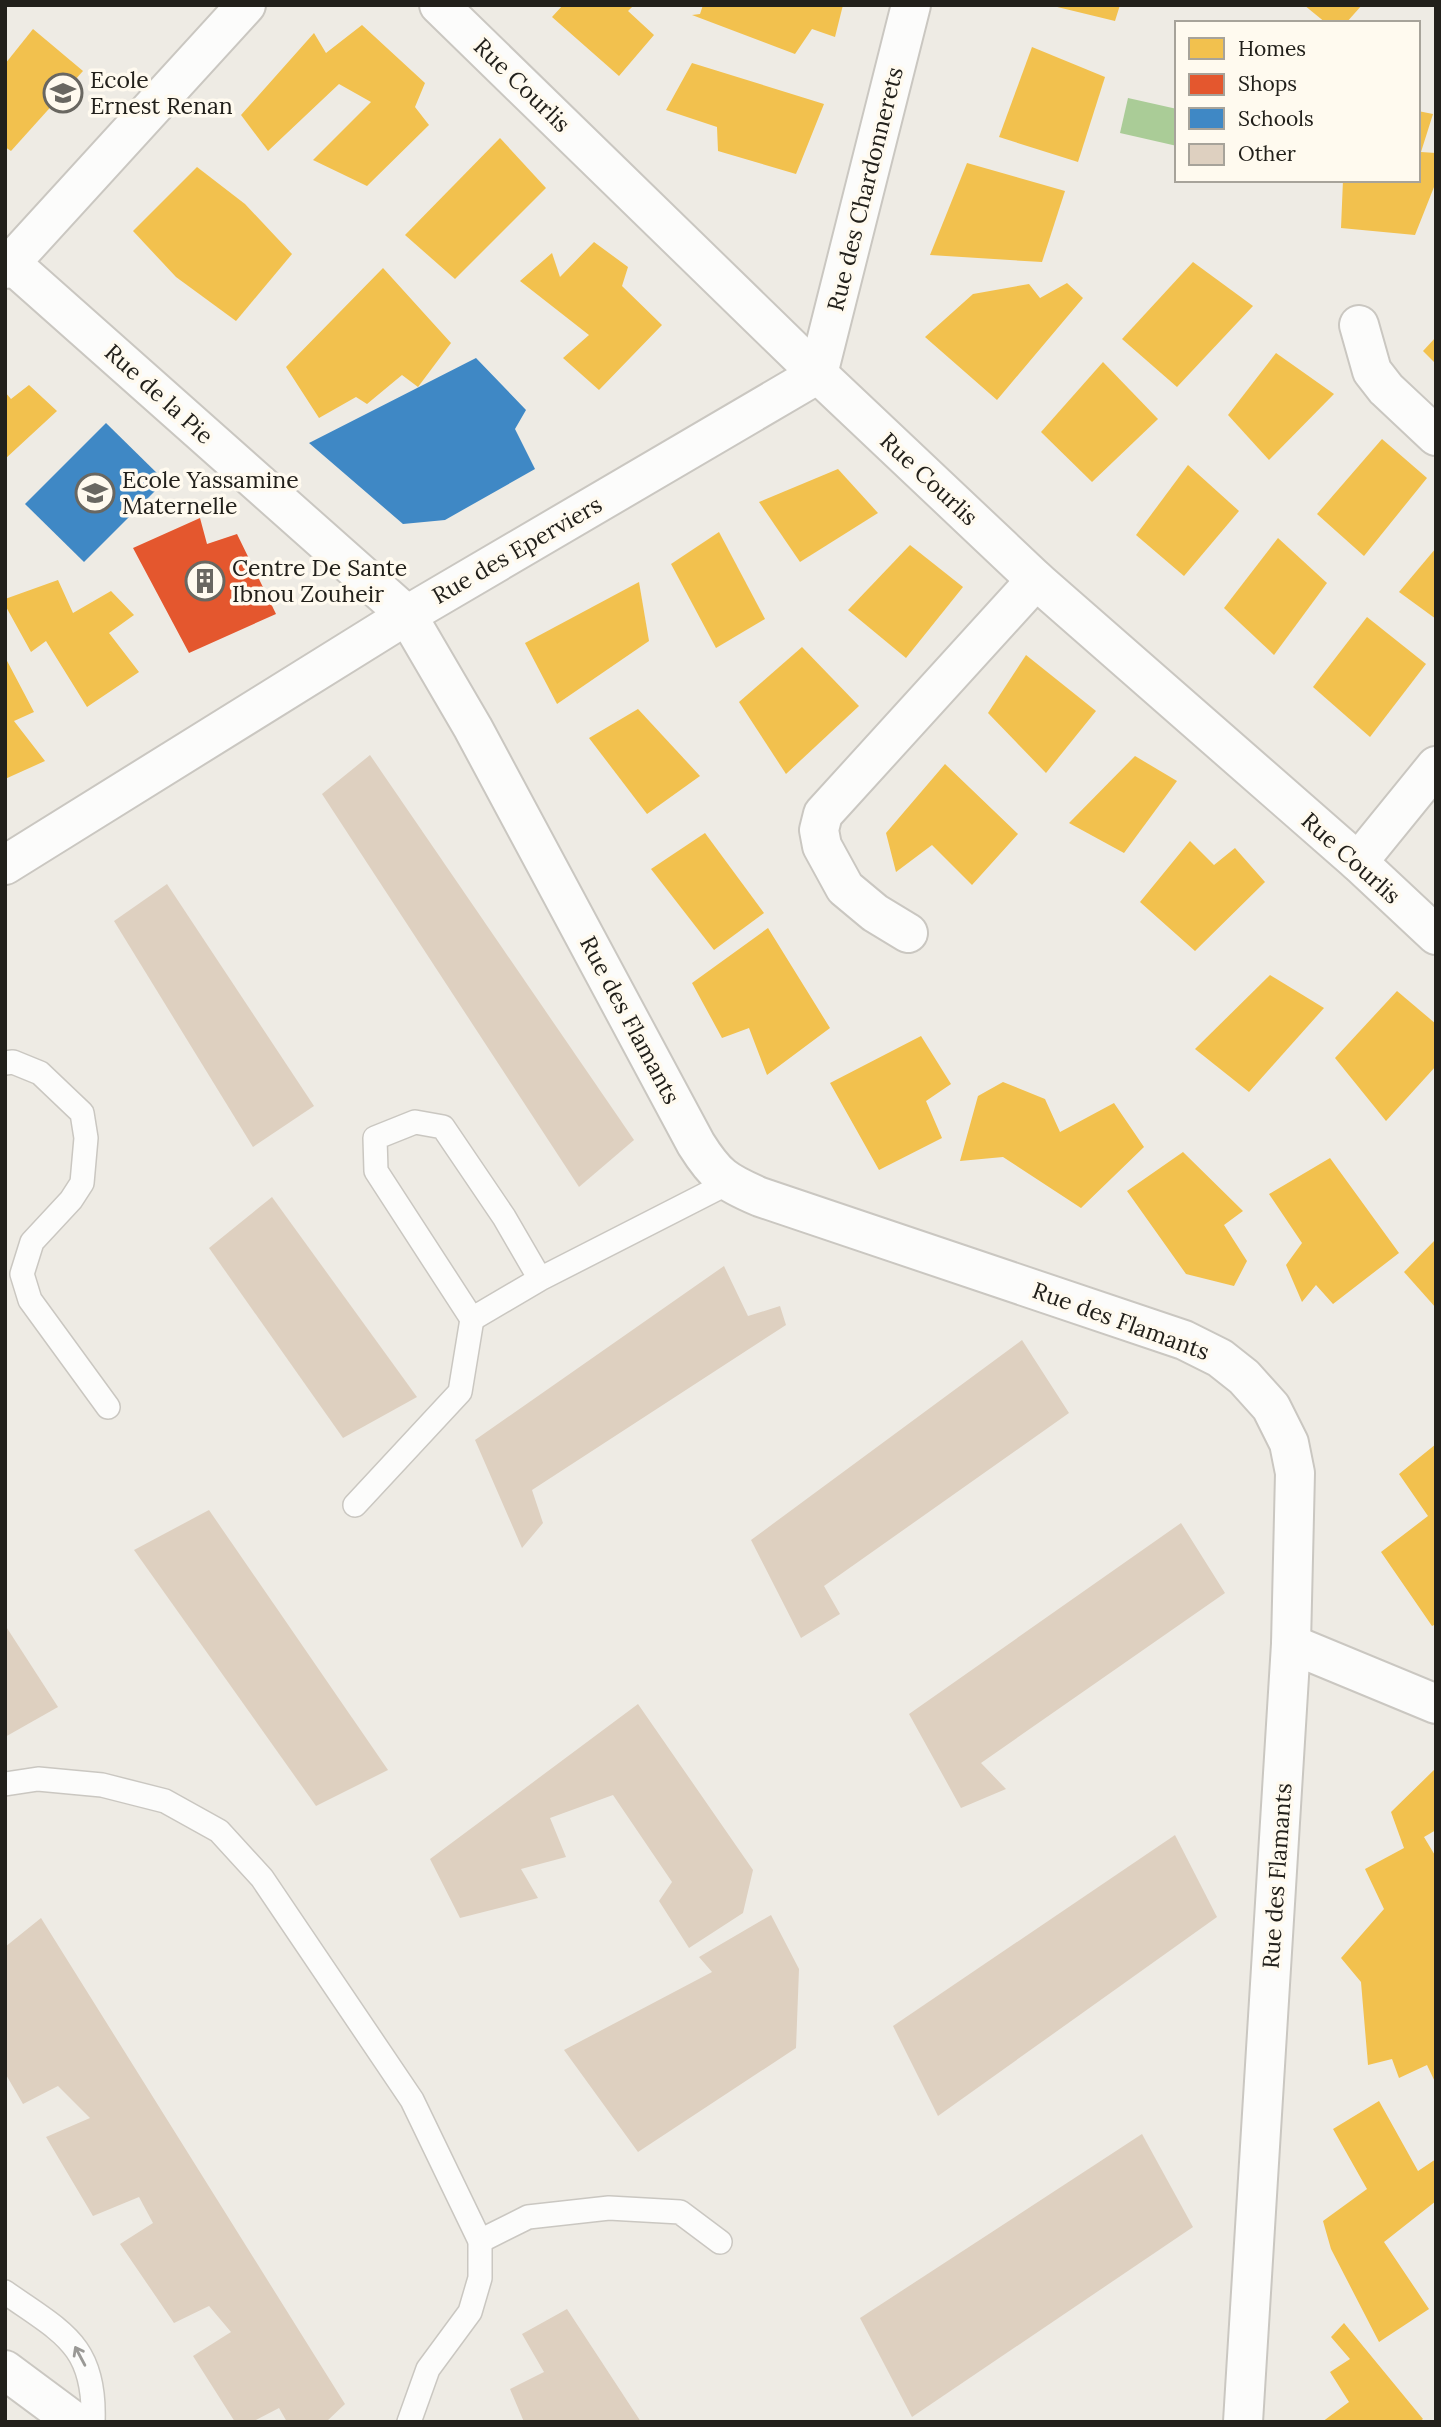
<svg xmlns="http://www.w3.org/2000/svg" width="1441" height="2427" font-family="Lora,serif">
<style>
.water{fill:#aacc97}
.homes{fill:#f2c14e}
.shops{fill:#e4572e}
.schools{fill:#3f88c5}
.building{fill:#ded0c0}
.lines{fill:none;stroke-linecap:round;stroke-linejoin:round}
.lane-casing{stroke:#cac7c1;stroke-width:26}
.street-casing{stroke:#cac7c1;stroke-width:42}
.primary-casing{stroke:#cac7c1;stroke-width:42}
.lane{stroke:#fcfcfb;stroke-width:23}
.street{stroke:#fcfcfb;stroke-width:38}
.primary{stroke:#fcfcfb;stroke-width:38}
.oneway{stroke:#9a9996}
.labels{text-anchor:middle;stroke-width:7;stroke-linejoin:round;paint-order:stroke}
.poi-label{font-size:23px;fill:#22201b;stroke:#fffaef;text-anchor:start}
.street-label{font-size:23px;fill:#22201b;stroke:#fffaef}
</style>
<rect width="100%" height="100%" fill="#eeebe4"/>
<path class="water" d="M 1128,98 L 1177,109 L 1177,146 L 1120,133 Z"/>
<g class="homes">
<path d="M 563,5 L 634,5 L 628,11 L 654,35 L 619,76 L 552,17 Z"/>
<path d="M 703,5 L 843,5 L 835,37 L 812,29 L 795,54 L 692,15 L 700,14 Z"/>
<path d="M 1049,5 L 1120,5 L 1115,21 Z"/>
<path d="M 1304,5 L 1362,5 L 1346,23 L 1326,23 Z"/>
<path d="M 362,25 L 425,83 L 415,107 L 429,125 L 367,186 L 313,160 L 371,102 L 339,84 L 268,151 L 241,115 L 314,33 L 326,53 Z"/>
<path d="M 33,29 L 83,71 L 11,151 L 5,147 L 5,64 Z"/>
<path d="M 1032,47 L 1105,77 L 1078,162 L 999,137 Z"/>
<path d="M 692,63 L 824,104 L 796,174 L 718,151 L 717,127 L 666,110 Z"/>
<path d="M 1418,111 L 1433,114 L 1421,152 L 1436,153 L 1436,182 L 1415,235 L 1341,228 L 1343,180 L 1418,180 Z"/>
<path d="M 500,138 L 546,188 L 455,279 L 405,235 Z"/>
<path d="M 967,163 L 1065,191 L 1042,262 L 930,255 Z"/>
<path d="M 197,167 L 245,204 L 292,254 L 236,321 L 176,277 L 133,231 Z"/>
<path d="M 594,242 L 628,267 L 622,286 L 662,325 L 599,390 L 563,358 L 589,335 L 520,281 L 552,253 L 560,277 Z"/>
<path d="M 1193,262 L 1253,306 L 1177,387 L 1122,339 Z"/>
<path d="M 383,268 L 451,343 L 418,387 L 402,375 L 367,404 L 356,397 L 319,418 L 286,367 Z"/>
<path d="M 1067,283 L 1083,298 L 997,400 L 925,337 L 973,294 L 1029,284 L 1040,298 Z"/>
<path d="M 1436,337 L 1436,364 L 1423,351 Z"/>
<path d="M 1276,353 L 1334,394 L 1269,460 L 1228,415 Z"/>
<path d="M 1103,362 L 1158,419 L 1092,482 L 1041,432 Z"/>
<path d="M 29,385 L 57,411 L 5,459 L 5,392 L 11,399 Z"/>
<path d="M 1382,439 L 1427,478 L 1364,556 L 1317,514 Z"/>
<path d="M 1188,465 L 1239,511 L 1184,576 L 1136,535 Z"/>
<path d="M 838,469 L 878,513 L 800,562 L 759,502 Z"/>
<path d="M 719,532 L 765,619 L 716,648 L 671,564 Z"/>
<path d="M 1278,538 L 1327,583 L 1274,655 L 1224,608 Z"/>
<path d="M 910,545 L 963,587 L 906,658 L 848,610 Z"/>
<path d="M 1436,548 L 1436,619 L 1399,592 Z"/>
<path d="M 58,580 L 73,613 L 111,591 L 134,615 L 109,633 L 139,672 L 87,707 L 46,641 L 31,652 L 5,605 L 5,599 Z"/>
<path d="M 639,582 L 649,641 L 557,704 L 525,643 Z"/>
<path d="M 1367,617 L 1426,664 L 1370,737 L 1313,687 Z"/>
<path d="M 802,647 L 859,706 L 786,774 L 739,702 Z"/>
<path d="M 1026,655 L 1096,711 L 1046,773 L 988,713 Z"/>
<path d="M 5,657 L 34,712 L 14,721 L 45,761 L 5,779 Z"/>
<path d="M 638,709 L 700,776 L 647,814 L 589,738 Z"/>
<path d="M 1135,756 L 1177,781 L 1124,853 L 1069,823 Z"/>
<path d="M 945,764 L 1018,834 L 972,885 L 932,845 L 896,872 L 886,833 Z"/>
<path d="M 705,833 L 764,913 L 714,950 L 651,869 Z"/>
<path d="M 1190,841 L 1214,865 L 1235,848 L 1265,882 L 1195,951 L 1140,902 Z"/>
<path d="M 768,928 L 830,1028 L 767,1075 L 749,1028 L 722,1038 L 692,983 Z"/>
<path d="M 1270,975 L 1324,1008 L 1249,1092 L 1195,1049 Z"/>
<path d="M 1397,991 L 1436,1024 L 1436,1066 L 1386,1121 L 1335,1058 Z"/>
<path d="M 921,1036 L 951,1084 L 926,1101 L 942,1138 L 879,1170 L 830,1083 Z"/>
<path d="M 1003,1082 L 1045,1099 L 1060,1132 L 1114,1103 L 1144,1147 L 1081,1208 L 1003,1157 L 960,1161 L 978,1096 Z"/>
<path d="M 1183,1152 L 1243,1211 L 1224,1225 L 1247,1261 L 1234,1286 L 1186,1274 L 1127,1191 Z"/>
<path d="M 1330,1158 L 1399,1253 L 1333,1304 L 1316,1285 L 1302,1302 L 1286,1265 L 1302,1243 L 1269,1194 Z"/>
<path d="M 1436,1239 L 1436,1308 L 1404,1272 Z"/>
<path d="M 1436,1444 L 1436,1624 L 1432,1626 L 1381,1552 L 1428,1516 L 1399,1474 Z"/>
<path d="M 1436,1768 L 1436,1830 L 1424,1837 L 1436,1857 L 1436,2084 L 1427,2065 L 1399,2078 L 1392,2059 L 1368,2065 L 1361,1982 L 1341,1958 L 1384,1909 L 1365,1869 L 1404,1848 L 1391,1812 Z"/>
<path d="M 1379,2101 L 1418,2171 L 1436,2159 L 1436,2201 L 1384,2242 L 1429,2309 L 1379,2342 L 1331,2249 L 1323,2221 L 1367,2189 L 1333,2129 Z"/>
<path d="M 1344,2323 L 1423,2419 L 1419,2422 L 1322,2422 L 1349,2402 L 1330,2372 L 1350,2359 L 1331,2337 Z"/>
</g>
<path class="shops" d="M 200,518 L 207,544 L 237,534 L 276,614 L 189,653 L 133,548 Z"/>
<g class="schools">
<path d="M 476,358 L 526,410 L 515,429 L 535,469 L 445,520 L 403,524 L 309,443 Z"/>
<path d="M 106,423 L 165,481 L 84,562 L 25,504 Z"/>
</g>
<g class="building">
<path d="M 370,755 L 634,1140 L 579,1187 L 322,794 Z"/>
<path d="M 167,884 L 314,1106 L 253,1147 L 114,921 Z"/>
<path d="M 272,1197 L 417,1397 L 343,1438 L 209,1248 Z"/>
<path d="M 724,1266 L 748,1316 L 780,1306 L 786,1325 L 532,1490 L 543,1523 L 522,1548 L 475,1440 Z"/>
<path d="M 1022,1340 L 1069,1413 L 824,1586 L 840,1614 L 801,1638 L 751,1540 Z"/>
<path d="M 209,1510 L 388,1770 L 316,1806 L 134,1550 Z"/>
<path d="M 1181,1523 L 1225,1593 L 981,1763 L 1006,1789 L 961,1808 L 909,1714 Z"/>
<path d="M 5,1625 L 58,1707 L 5,1737 Z"/>
<path d="M 638,1704 L 753,1870 L 743,1913 L 689,1948 L 659,1901 L 672,1882 L 613,1795 L 550,1818 L 566,1857 L 521,1869 L 538,1898 L 460,1918 L 430,1859 Z"/>
<path d="M 1175,1835 L 1217,1917 L 938,2116 L 893,2026 Z"/>
<path d="M 771,1915 L 799,1969 L 796,2048 L 638,2152 L 564,2050 L 712,1972 L 699,1957 Z"/>
<path d="M 41,1918 L 345,2404 L 326,2422 L 287,2422 L 279,2408 L 252,2422 L 235,2422 L 193,2356 L 231,2332 L 209,2306 L 174,2323 L 120,2244 L 153,2223 L 139,2197 L 93,2216 L 46,2137 L 90,2118 L 58,2086 L 23,2104 L 5,2073 L 5,1947 Z"/>
<path d="M 1142,2134 L 1193,2227 L 912,2417 L 860,2318 Z"/>
<path d="M 567,2309 L 641,2422 L 524,2422 L 510,2389 L 544,2372 L 522,2334 Z"/>
</g>
<g class="lines">
<defs>
<g id="lane">
<path d="M 5,1063 L 13,1062 L 40,1073 L 82,1113 L 86,1138 L 82,1183 L 71,1200 L 32,1242 L 22,1274 L 30,1300 L 108,1407"/>
<path d="M 540,1279 L 504,1217 L 443,1127 L 415,1122 L 375,1138 L 376,1171 L 472,1319 L 540,1279 L 728,1183"/>
<path d="M 355,1505 L 460,1392 L 472,1319"/>
<path d="M 5,1784 L 38,1779 L 102,1785 L 165,1801 L 219,1831 L 262,1878 L 412,2100 L 480,2241 L 480,2278 L 470,2312 L 428,2369 L 409,2422"/>
<path d="M 480,2241 L 528,2217 L 609,2208 L 680,2212 L 720,2242"/>
<path d="M 5,2292 C 61,2332 96,2344 93,2422"/>
</g>
<g id="street">
<path d="M 439,5 L 818,374 L 1036,580 L 1358,862 L 1436,935"/>
<path d="M 5,258 L 407,615 L 473,728 L 696,1144 C 716,1176 725,1182 760,1197 L 1184,1340 L 1220,1358 L 1244,1377 L 1271,1407 L 1289,1443 L 1295,1473 L 1291,1644 L 1243,2422"/>
<path d="M 5,269 L 246,5"/>
<path d="M 1359,325 L 1372,371 L 1386,389 L 1436,436"/>
<path d="M 1358,862 L 1436,766"/>
<path d="M 5,865 L 407,615 L 818,374 L 911,5"/>
<path d="M 908,933 L 875,913 L 845,888 L 822,846 L 819,830 L 823,814 L 1036,580"/>
<path d="M 1291,1644 L 1436,1704"/>
</g>
<path id="primary" d="M 5,2370 L 75,2422"/>
</defs>
<use href="#lane" class="lane-casing"/>
<use href="#street" class="street-casing"/>
<use href="#primary" class="primary-casing"/>
<use href="#lane" class="lane"/>
<use href="#street" class="street"/>
<use href="#primary" class="primary"/>
</g>
<defs><path id="oneway-shaft" d="M-6 0H5M1.5-3L5.5 0L1.5 3" fill="none" stroke-width="1.6" stroke-linecap="round" stroke-linejoin="round" transform="scale(1.75)"/></defs>
<use class="oneway" href="#oneway-shaft" transform="translate(80 2356) rotate(-118)"/>
<defs>
<symbol id="school-ring" viewBox="-11 -11 22 22"><circle r="9.5" fill="#fffaef" stroke="#696761" stroke-width="1.5"/><path d="M0-5L7-2L0 1L-7-2ZM-4 1L0 2.5L4 1V4Q0 6-4 4Z" fill="#696761"/></symbol>
<symbol id="building-ring" viewBox="-11 -11 22 22"><circle r="9.5" fill="#fffaef" stroke="#696761" stroke-width="1.5"/><path d="M-4-6H4V6H1V3H-1V6H-4ZM-2.5-4.3h1.7v1.8h-1.7ZM.8-4.3h1.7v1.8H.8ZM-2.5-1h1.7V.8h-1.7ZM.8-1h1.7V.8H.8Z" fill="#696761"/></symbol>
</defs>
<g fill-rule="evenodd">
<use href="#school-ring" x="41" y="71" width="44" height="44"/>
<use href="#school-ring" x="73" y="471" width="44" height="44"/>
<use href="#building-ring" x="183" y="559" width="44" height="44"/>
</g>
<g class="labels">
<g class="poi-label">
<text x="90" y="88">Ecole<tspan x="90" dy="26">Ernest Renan</tspan></text>
<text x="122" y="488">Ecole Yassamine<tspan x="122" dy="26">Maternelle</tspan></text>
<text x="232" y="576">Centre De Sante<tspan x="232" dy="26">Ibnou Zouheir</tspan></text>
</g>
<g class="street-label">
<text transform="translate(522 85) rotate(44)" y="8">Rue Courlis</text>
<text transform="translate(865 189) rotate(-76)" y="8">Rue des Chardonnerets</text>
<text transform="translate(159 394) rotate(42)" y="8">Rue de la Pie</text>
<text transform="translate(929 479) rotate(43)" y="8">Rue Courlis</text>
<text transform="translate(517 550) rotate(-30)" y="8">Rue des Eperviers</text>
<text transform="translate(1351 858) rotate(42)" y="8">Rue Courlis</text>
<text transform="translate(630 1020) rotate(62)" y="8">Rue des Flamants</text>
<text transform="translate(1121 1321) rotate(20)" y="8">Rue des Flamants</text>
<text transform="translate(1277 1876) rotate(-86)" y="8">Rue des Flamants</text>
</g>
</g>
<rect width="1441" height="2427" fill="none" stroke="#22201b" stroke-width="14"/>
<rect x="1175" y="21" width="245" height="161" fill="#fffaef" stroke="#a7a39a" stroke-width="2"/>
<rect x="1189" y="38" width="35" height="21" fill="#f2c14e" stroke="#a7a39a" stroke-width="2"/>
<text x="1238" y="56" font-size="21" fill="#22201b">Homes</text>
<rect x="1189" y="74" width="35" height="21" fill="#e4572e" stroke="#a7a39a" stroke-width="2"/>
<text x="1238" y="91" font-size="21" fill="#22201b">Shops</text>
<rect x="1189" y="108" width="35" height="21" fill="#3f88c5" stroke="#a7a39a" stroke-width="2"/>
<text x="1238" y="126" font-size="21" fill="#22201b">Schools</text>
<rect x="1189" y="144" width="35" height="21" fill="#ded0c0" stroke="#a7a39a" stroke-width="2"/>
<text x="1238" y="161" font-size="21" fill="#22201b">Other</text>
</svg>
